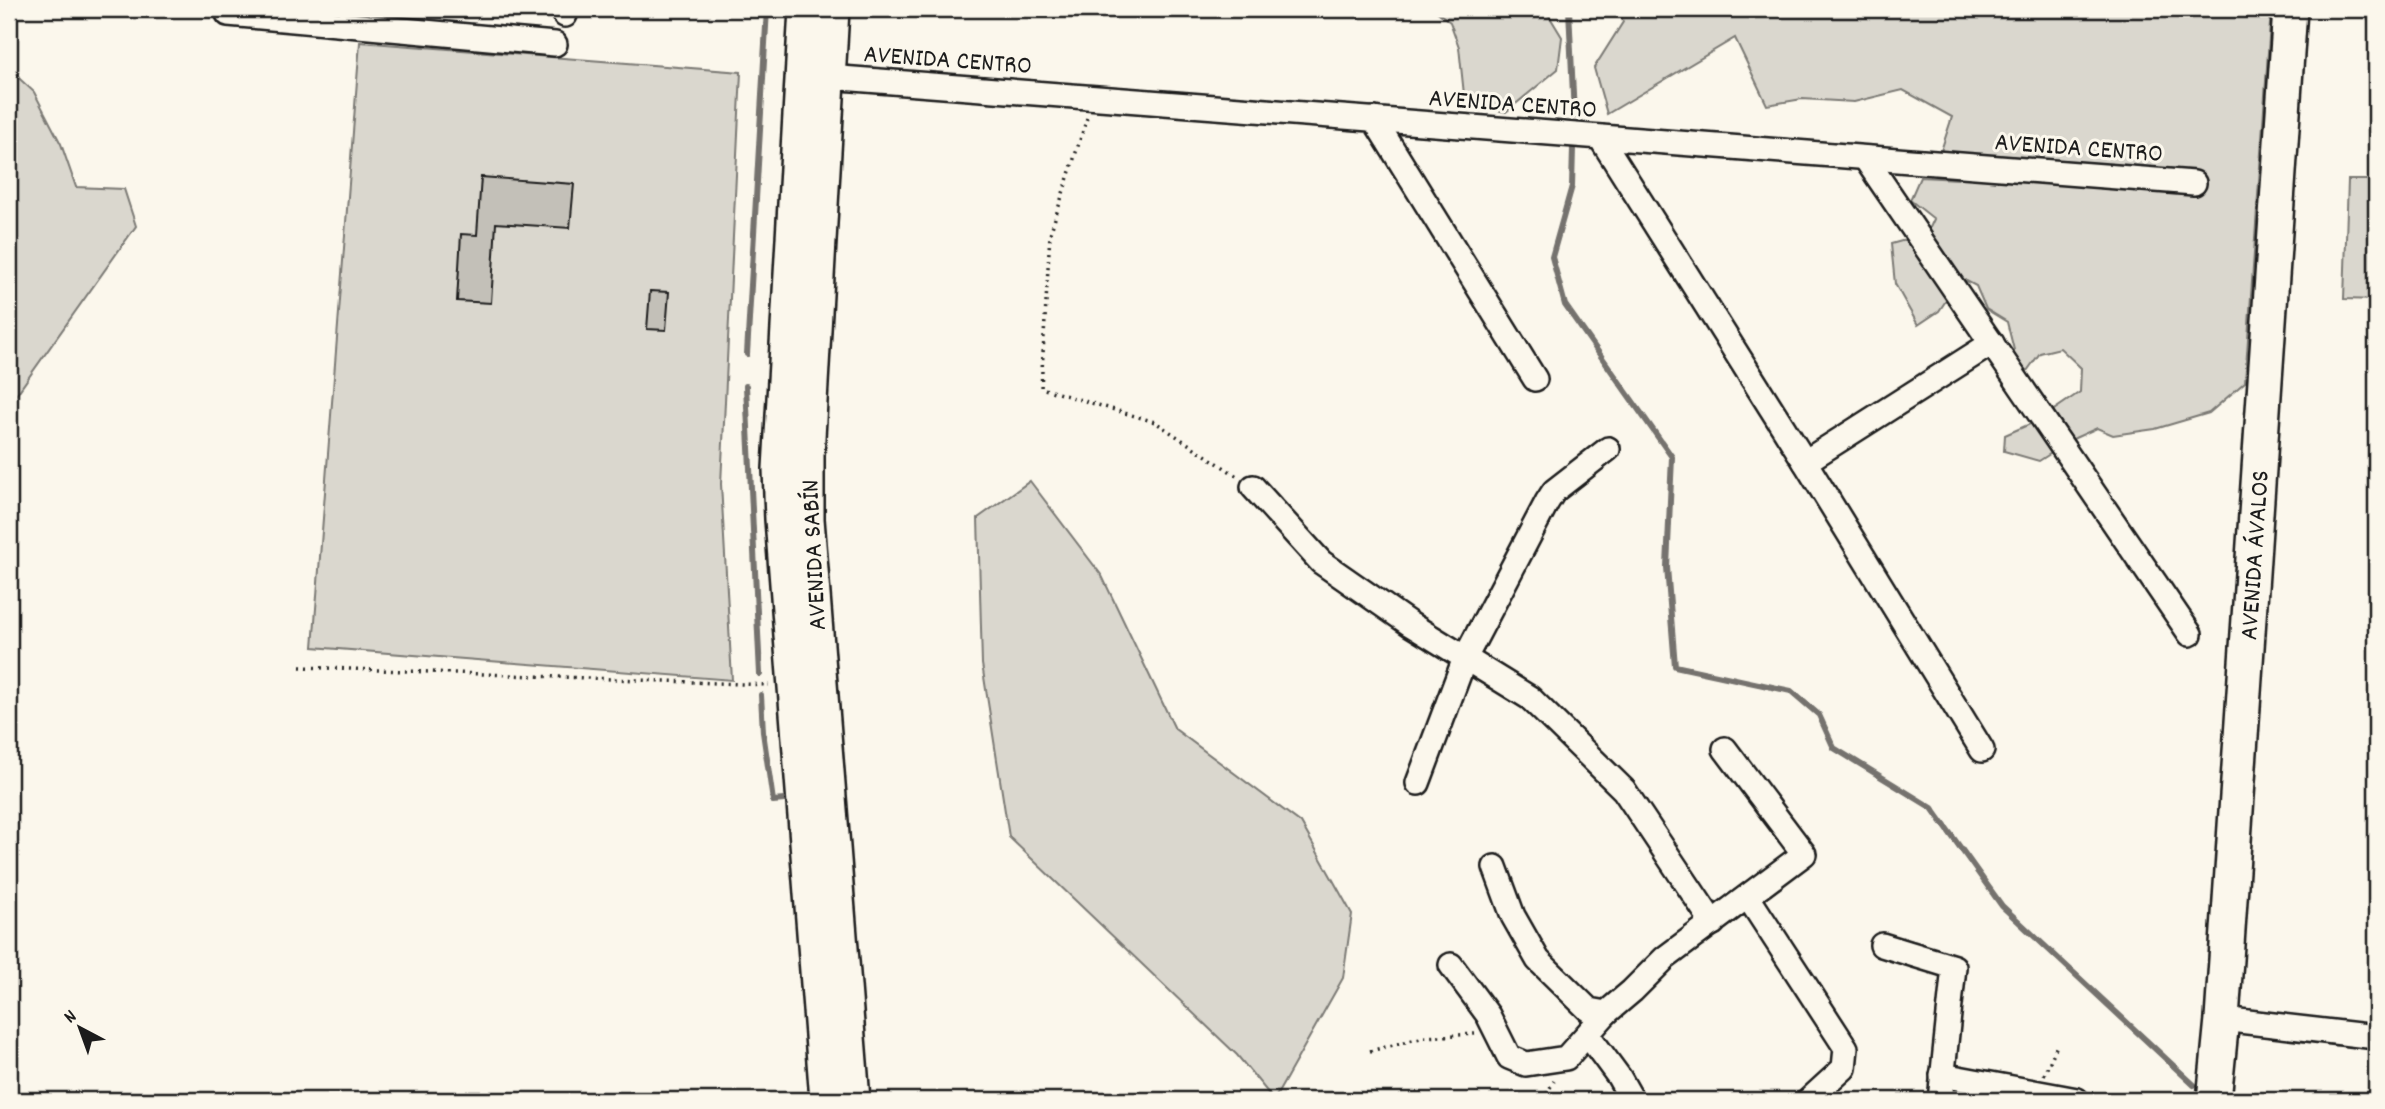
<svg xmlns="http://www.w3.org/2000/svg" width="2385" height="1109" font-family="Dekko,sans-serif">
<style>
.green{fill:#dad7ce;stroke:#7b7a75;stroke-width:2}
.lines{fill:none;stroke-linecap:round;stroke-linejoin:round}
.stream{stroke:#74726e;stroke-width:6}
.building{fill:#c3c0b8;stroke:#1c1c1c;stroke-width:2}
.street-casing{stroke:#1c1c1c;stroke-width:28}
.secondary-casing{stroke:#1c1c1c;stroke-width:38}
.path{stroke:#1c1c1c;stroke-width:3.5;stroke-dasharray:2 5;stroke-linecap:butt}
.street{stroke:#fbf7ec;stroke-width:23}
.secondary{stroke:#fbf7ec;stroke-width:33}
.labels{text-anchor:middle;stroke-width:6;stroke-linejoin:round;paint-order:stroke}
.street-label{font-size:26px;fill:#1c1c1c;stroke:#fbf7ec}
</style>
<rect width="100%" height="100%" fill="#fbf7ec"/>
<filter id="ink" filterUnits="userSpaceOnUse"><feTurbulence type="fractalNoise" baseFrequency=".0143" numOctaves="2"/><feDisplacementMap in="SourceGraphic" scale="14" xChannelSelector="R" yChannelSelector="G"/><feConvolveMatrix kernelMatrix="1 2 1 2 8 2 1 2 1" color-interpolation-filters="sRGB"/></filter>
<g filter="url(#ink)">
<g class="green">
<path d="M 1434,9 L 1545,9 L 1562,37 L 1558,69 L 1506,112 L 1465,104 L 1459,47 L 1450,22 Z"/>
<path d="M 1619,9 L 2271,9 L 2245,382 L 2209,413 L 2155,429 L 2113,435 L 2097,428 L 2075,438 L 2039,461 L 2004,451 L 2005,435 L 2039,420 L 2080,392 L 2081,368 L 2060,348 L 2040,353 L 2027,371 L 2009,377 L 2014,350 L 2007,322 L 1986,309 L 1976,286 L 1961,278 L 1939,311 L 1918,325 L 1895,284 L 1891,244 L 1927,234 L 1934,219 L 1910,200 L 1920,177 L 1957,179 L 1941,151 L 1952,117 L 1903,90 L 1854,102 L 1802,99 L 1767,105 L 1735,38 L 1607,114 L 1594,68 L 1623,22 Z"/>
<path d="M 360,42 L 741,72 L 721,484 L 732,680 L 313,647 Z"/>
<path d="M 9,69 L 34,92 L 61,144 L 76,187 L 124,189 L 136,226 L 9,405 Z"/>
<path d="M 2348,180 L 2376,180 L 2376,300 L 2344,299 Z"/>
<path d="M 1030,481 L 1102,576 L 1175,729 L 1301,823 L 1352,914 L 1343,978 L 1274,1100 L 1237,1055 L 1009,837 L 982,664 L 978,518 Z"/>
</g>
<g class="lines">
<g class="stream">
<path d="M 1569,9 L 1574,116"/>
<path d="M 1573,148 L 1572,186 L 1552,257 L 1565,305 L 1672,457 L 1667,567 L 1675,666 L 1791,691 L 1819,715 L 1834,748 L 1932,808 L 2002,906 L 2194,1085"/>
<path d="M 747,354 L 767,9"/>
<path d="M 746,386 L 760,674"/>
<path d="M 761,695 L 763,732 L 773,801 L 784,800"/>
</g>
</g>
<g class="building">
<path d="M 481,177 L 574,184 L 570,228 L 496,223 L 491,303 L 457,301 L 461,234 L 477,235 Z"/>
<path d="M 650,291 L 669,292 L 666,330 L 647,329 Z"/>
</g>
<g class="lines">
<defs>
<g id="street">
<path d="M 228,9 L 228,14 L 555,44"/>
<path d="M 565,15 L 565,9"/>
<path d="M 828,77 L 2194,183"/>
<path d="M 1374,119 L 1535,379"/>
<path d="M 1600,137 L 1805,462 L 1982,750"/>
<path d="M 1865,158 L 2190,634"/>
<path d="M 1805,462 L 1992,343"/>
<path d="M 1253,487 L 1321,562 L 1410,624 L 1530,698 L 1624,790 L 1713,923"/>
<path d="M 1418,783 L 1465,658 L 1547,502 L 1554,491 L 1608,449"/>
<path d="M 1495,867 L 1513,916 L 1538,960 L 1589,1010 L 1606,1013"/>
<path d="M 1748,897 L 1846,1048 L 1844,1068 L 1809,1100"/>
<path d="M 1882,945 L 1954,967 L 1940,1100"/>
<path d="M 1451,965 L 1488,1015 L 1509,1057 L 1526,1064 L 1566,1058 L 1606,1013 L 1632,991 L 1665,958 L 1804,854 L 1725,749"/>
<path d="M 2222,1019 L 2376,1037"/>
<path d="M 1588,1035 L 1619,1077 L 1632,1100"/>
<path d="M 1942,1075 L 2077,1100"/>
</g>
<g id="secondary">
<path d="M 806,9 L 780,469 L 782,519 L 827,1100"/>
<path d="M 832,9 L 807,455 L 807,519 L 853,1100"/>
<path d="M 2214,1100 L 2222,1019 L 2290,9"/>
</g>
</defs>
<use href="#street" class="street-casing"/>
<use href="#secondary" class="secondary-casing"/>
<g class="path">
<path d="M 1087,118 L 1050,234 L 1041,388 L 1155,422 L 1237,476"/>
<path d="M 300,667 L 769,685"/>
<path d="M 1370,1051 L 1424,1037 L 1475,1034"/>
<path d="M 2044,1075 L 2058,1043"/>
<path d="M 1543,1100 L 1554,1081"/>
</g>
<use href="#street" class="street"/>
<use href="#secondary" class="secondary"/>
</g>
</g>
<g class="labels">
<g class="street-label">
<text transform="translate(948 58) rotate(4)" y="9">AVENIDA CENTRO</text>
<text transform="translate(1513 102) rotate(4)" y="9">AVENIDA CENTRO</text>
<text transform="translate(2079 146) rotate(4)" y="9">AVENIDA CENTRO</text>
<text transform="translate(812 555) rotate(-93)" y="9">AVENIDA SABÍN</text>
<text transform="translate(2253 555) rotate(-86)" y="9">AVENIDA ÁVALOS</text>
</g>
</g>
<rect width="2385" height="1109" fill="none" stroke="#fbf7ec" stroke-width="35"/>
<rect x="18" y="18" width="2350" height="1074" fill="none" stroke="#1c1c1c" stroke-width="2.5" filter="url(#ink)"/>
<g transform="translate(80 1028) rotate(319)" stroke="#fbf7ec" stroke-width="5" paint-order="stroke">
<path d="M0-5L12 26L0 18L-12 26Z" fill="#1c1c1c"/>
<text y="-10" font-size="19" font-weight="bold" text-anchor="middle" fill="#1c1c1c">N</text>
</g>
</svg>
